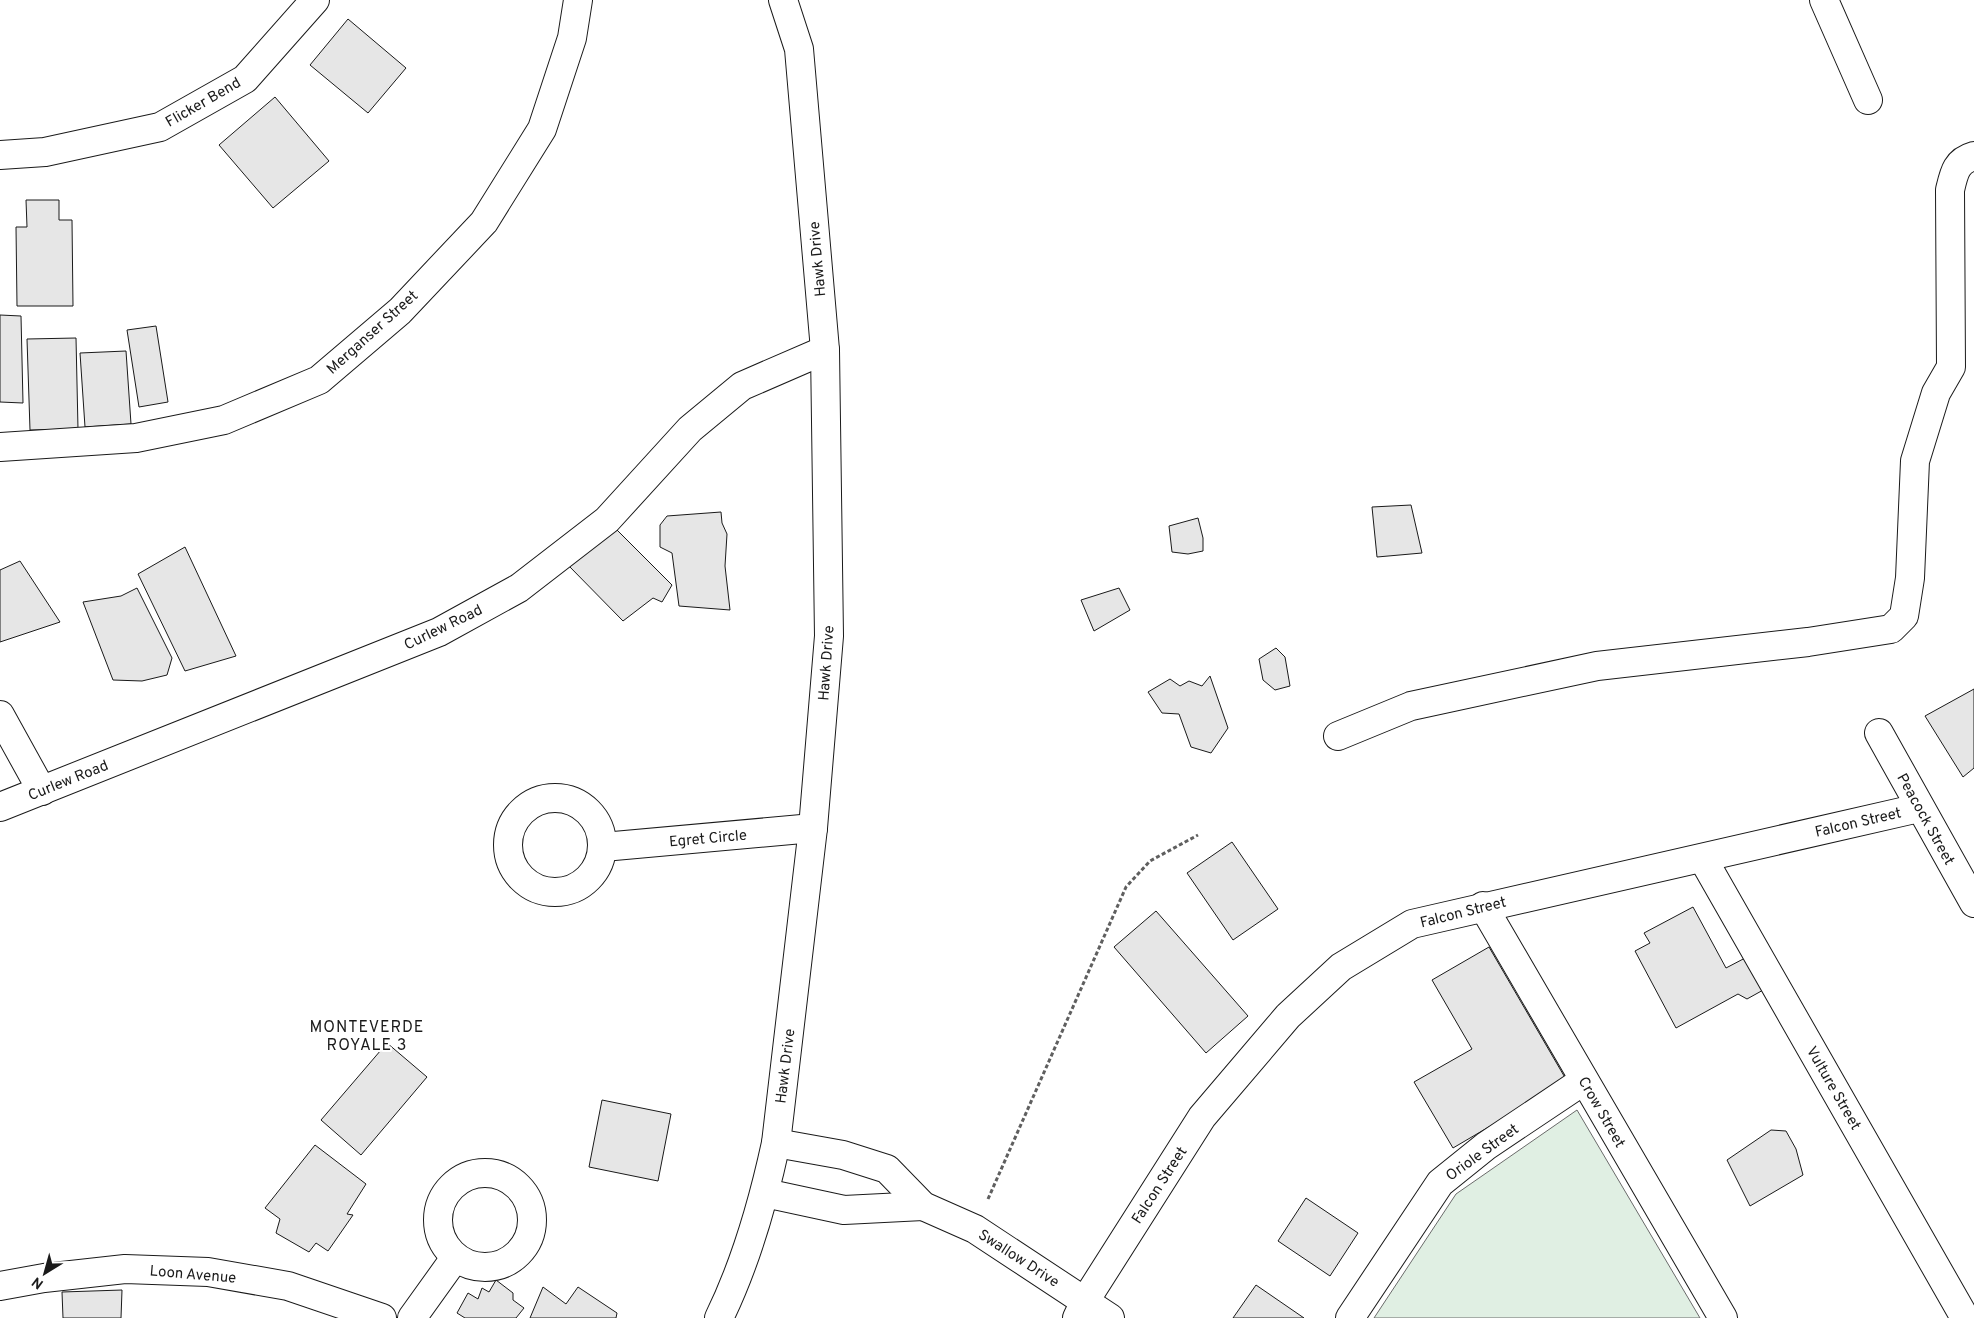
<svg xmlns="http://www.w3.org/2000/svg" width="1974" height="1318" font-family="Overpass,sans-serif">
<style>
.green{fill:#e0efe3;stroke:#6a6a6a}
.building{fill:#e6e6e6;stroke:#1a1a1a}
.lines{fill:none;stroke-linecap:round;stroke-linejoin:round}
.minor-casing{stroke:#1a1a1a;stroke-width:30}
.path{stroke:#5f5f5f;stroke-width:3;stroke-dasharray:4 2.5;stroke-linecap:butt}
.minor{stroke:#fff;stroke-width:28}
.labels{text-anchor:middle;stroke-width:4;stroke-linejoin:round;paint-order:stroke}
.street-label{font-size:15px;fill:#1a1a1a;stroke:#fff}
.neighbourhood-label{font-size:16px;letter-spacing:1px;fill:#1a1a1a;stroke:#fff}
</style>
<rect width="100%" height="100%" fill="#fff"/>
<path class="green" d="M 1577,1110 L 1700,1318 L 1374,1318 L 1456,1194 Z"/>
<g class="building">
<path d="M 348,19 L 406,68 L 368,113 L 310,65 Z"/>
<path d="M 275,97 L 329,161 L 273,208 L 219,145 Z"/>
<path d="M 26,200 L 59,200 L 59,220 L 72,220 L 73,306 L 17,306 L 16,227 L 27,227 Z"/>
<path d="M 0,315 L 21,316 L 23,403 L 0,402 Z"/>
<path d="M 156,326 L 168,402 L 139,407 L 127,330 Z"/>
<path d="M 76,338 L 78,429 L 30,430 L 27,339 Z"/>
<path d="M 126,351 L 131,424 L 85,427 L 80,353 Z"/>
<path d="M 1411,505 L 1422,553 L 1377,557 L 1372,507 Z"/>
<path d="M 721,512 L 722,523 L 727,534 L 725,566 L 730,610 L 679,606 L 672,553 L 660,547 L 660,525 L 667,516 Z"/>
<path d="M 1198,518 L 1203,538 L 1203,551 L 1188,554 L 1172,552 L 1169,526 Z"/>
<path d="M 612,525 L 672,585 L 662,602 L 653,598 L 623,621 L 568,565 Z"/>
<path d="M 185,547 L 236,656 L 185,671 L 138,574 Z"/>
<path d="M 20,561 L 60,622 L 0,642 L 0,570 Z"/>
<path d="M 137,588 L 172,658 L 167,675 L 142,681 L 113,680 L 83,602 L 121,596 Z"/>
<path d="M 1119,588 L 1130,610 L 1094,631 L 1081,600 Z"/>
<path d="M 1276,648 L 1285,657 L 1290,686 L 1275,690 L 1263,680 L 1259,659 Z"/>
<path d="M 1210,676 L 1228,728 L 1211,753 L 1191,747 L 1179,714 L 1162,713 L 1148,692 L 1170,679 L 1180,686 L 1189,681 L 1202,686 Z"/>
<path d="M 1974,689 L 1974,768 L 1963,777 L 1925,716 Z"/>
<path d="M 1232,842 L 1278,909 L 1233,940 L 1187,873 Z"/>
<path d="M 1693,907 L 1726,968 L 1747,957 L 1765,989 L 1747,999 L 1738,994 L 1676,1028 L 1635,951 L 1650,943 L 1644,933 Z"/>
<path d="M 1156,911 L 1248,1016 L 1206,1053 L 1114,947 Z"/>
<path d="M 1489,947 L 1567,1081 L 1453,1148 L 1414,1082 L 1472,1049 L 1432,980 Z"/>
<path d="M 387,1043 L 427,1077 L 361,1155 L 321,1120 Z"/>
<path d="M 602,1100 L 671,1114 L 658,1181 L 589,1167 Z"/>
<path d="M 1771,1130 L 1786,1131 L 1796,1149 L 1803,1175 L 1750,1206 L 1727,1160 Z"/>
<path d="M 315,1145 L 366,1184 L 347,1214 L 353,1215 L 328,1251 L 316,1243 L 309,1252 L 276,1233 L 280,1219 L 265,1208 Z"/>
<path d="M 1306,1198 L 1358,1233 L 1330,1276 L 1278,1241 Z"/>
<path d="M 496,1280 L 513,1293 L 513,1300 L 524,1308 L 516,1318 L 465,1318 L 457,1313 L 468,1293 L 478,1299 L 482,1288 L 489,1292 Z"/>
<path d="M 1256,1285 L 1304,1318 L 1233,1318 Z"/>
<path d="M 543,1287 L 566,1304 L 578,1287 L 617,1313 L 616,1318 L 530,1318 Z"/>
<path d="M 122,1290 L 121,1318 L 63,1318 L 62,1292 Z"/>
</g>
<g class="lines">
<defs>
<g id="minor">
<path d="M 1824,0 L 1868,100"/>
<path d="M 0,155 L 45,152 L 160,127 L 245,79 L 315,0"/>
<path d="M 0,447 L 136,438 L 224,420 L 319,380 L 400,311 L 484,222 L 542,129 L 572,38 L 578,0"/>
<path d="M 0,715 L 42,791"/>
<path d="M 1879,733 L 1974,903"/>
<path d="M 1338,736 L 1411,706 L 1597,666 L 1808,642 L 1891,629 L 1904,616 L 1910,578 L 1915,461 L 1936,393 L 1951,367 L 1950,190 C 1954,173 1956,161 1974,156"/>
<circle cx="555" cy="845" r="47"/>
<path d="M 0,807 L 439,632 L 519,588 L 607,520 L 690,429 L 742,386 L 825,350"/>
<path d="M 603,847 L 813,828"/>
<path d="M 1703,859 L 1965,1318"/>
<path d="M 1483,906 L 1723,1318"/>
<path d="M 776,1143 L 843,1155 L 887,1169 L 923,1206 L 975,1229 L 1110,1318"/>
<circle cx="485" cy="1220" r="47"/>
<path d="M 765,1193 L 844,1210 L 923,1206"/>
<path d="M 0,1286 L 44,1278 L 125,1269 L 208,1272 L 288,1286 L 382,1318"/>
<path d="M 412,1318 L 455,1258"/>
<path d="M 719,1318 C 746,1263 763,1203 776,1143 L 813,828 L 829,636 L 825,350 L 799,49 L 783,0"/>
<path d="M 1077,1318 L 1085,1301 L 1202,1117 L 1288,1016 L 1341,967 L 1412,924 L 1919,808"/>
<path d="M 1350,1318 L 1440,1183 L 1486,1146 L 1583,1081"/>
</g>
</defs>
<use href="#minor" class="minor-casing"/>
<path class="path" d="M 988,1199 L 1126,887 L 1150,861 L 1198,835"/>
<use href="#minor" class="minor"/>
</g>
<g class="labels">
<g class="street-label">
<text transform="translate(203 102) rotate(-30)" y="5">Flicker Bend</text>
<text transform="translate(817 259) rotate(-95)" y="5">Hawk Drive</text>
<text transform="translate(372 332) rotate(-42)" y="5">Merganser Street</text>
<text transform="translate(443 627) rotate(-26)" y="5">Curlew Road</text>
<text transform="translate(826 663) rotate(-86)" y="5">Hawk Drive</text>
<text transform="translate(68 780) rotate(-22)" y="5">Curlew Road</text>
<text transform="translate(1926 819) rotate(61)" y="5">Peacock Street</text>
<text transform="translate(1858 822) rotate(-13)" y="5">Falcon Street</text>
<text transform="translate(708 838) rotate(-5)" y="5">Egret Circle</text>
<text transform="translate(1463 912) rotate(-14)" y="5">Falcon Street</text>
<text transform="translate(785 1066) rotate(-83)" y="5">Hawk Drive</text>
<text transform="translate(1834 1088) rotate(60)" y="5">Vulture Street</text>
<text transform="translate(1602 1112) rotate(60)" y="5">Crow Street</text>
<text transform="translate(1482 1152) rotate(-36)" y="5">Oriole Street</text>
<text transform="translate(1159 1185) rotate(-57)" y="5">Falcon Street</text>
<text transform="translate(1019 1258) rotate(33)" y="5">Swallow Drive</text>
<text transform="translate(193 1274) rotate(5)" y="5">Loon Avenue</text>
</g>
<g class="neighbourhood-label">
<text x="367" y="1032">MONTEVERDE<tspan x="367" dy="18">ROYALE 3</tspan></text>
</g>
</g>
<g transform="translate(45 1273) rotate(217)" stroke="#ffffff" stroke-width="4" paint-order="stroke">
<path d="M0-4L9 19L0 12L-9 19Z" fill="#1a1a1a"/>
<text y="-8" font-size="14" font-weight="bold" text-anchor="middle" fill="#1a1a1a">N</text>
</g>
</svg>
